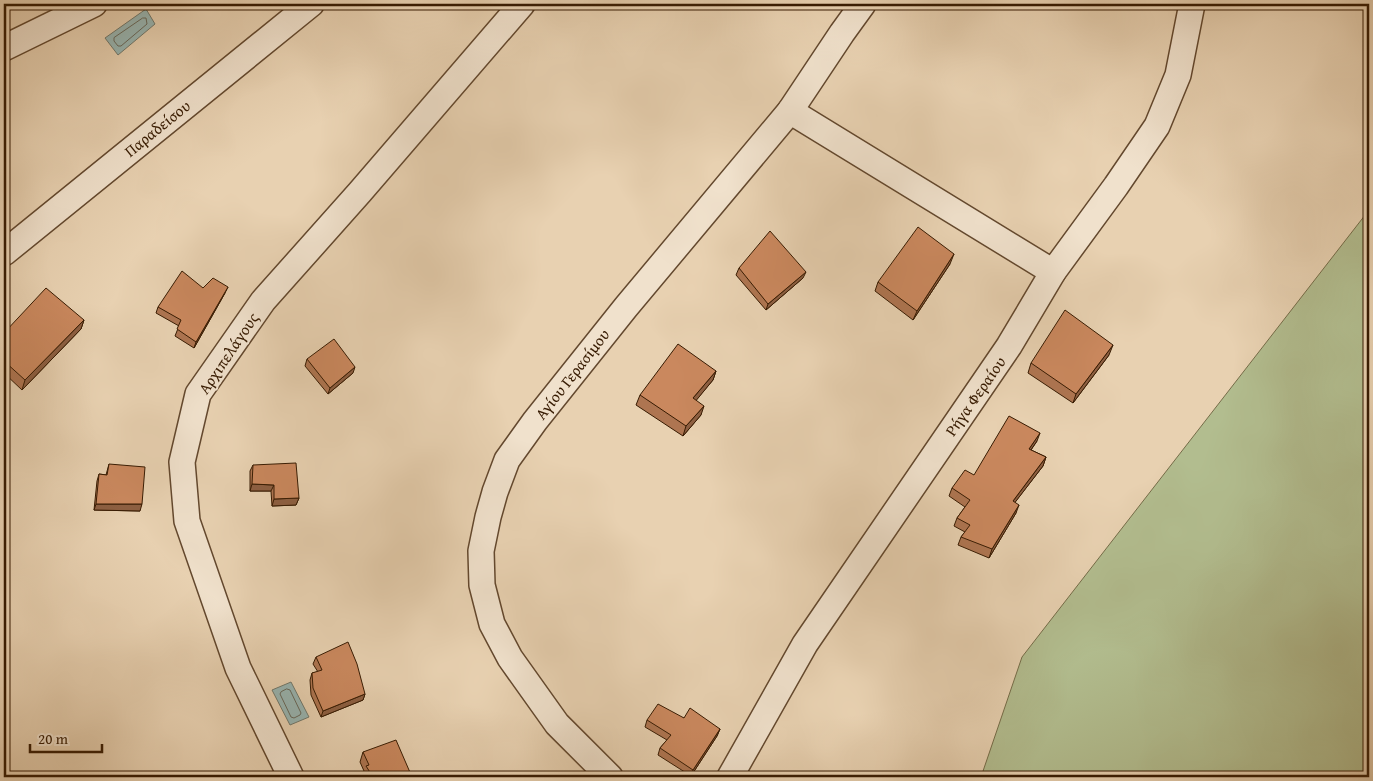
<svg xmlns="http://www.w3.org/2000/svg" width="1373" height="781" font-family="'Gentium Book Plus',serif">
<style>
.green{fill:#b2bd8f;stroke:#746c48}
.water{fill:#98b6b3;stroke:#71786c}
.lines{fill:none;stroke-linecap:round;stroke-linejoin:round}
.shore{stroke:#68685a;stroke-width:1}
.minor-casing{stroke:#63482e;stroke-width:28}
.minor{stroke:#f0e1cc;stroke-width:25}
.wall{fill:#ae7551;stroke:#371b02}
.shaded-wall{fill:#8d5f42;stroke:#371b02}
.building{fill:#ca885e;stroke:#371b02}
.labels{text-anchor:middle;stroke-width:4;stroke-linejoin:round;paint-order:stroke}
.street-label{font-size:16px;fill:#371b02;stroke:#f0e1cc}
</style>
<rect width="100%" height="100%" fill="#e8d1b1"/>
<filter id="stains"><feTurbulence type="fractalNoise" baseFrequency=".004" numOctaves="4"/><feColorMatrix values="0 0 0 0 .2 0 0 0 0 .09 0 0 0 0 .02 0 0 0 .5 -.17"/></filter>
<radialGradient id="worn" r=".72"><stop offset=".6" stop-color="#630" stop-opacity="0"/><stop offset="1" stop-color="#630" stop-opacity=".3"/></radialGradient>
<path class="green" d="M 1369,210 L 1369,777 L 981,777 L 1022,657 Z"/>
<g class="water">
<path d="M 146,9 L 155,24 L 118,55 L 105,38 Z"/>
<path d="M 291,682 L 309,717 L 290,725 L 272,690 Z"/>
</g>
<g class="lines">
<g class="shore">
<path d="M 143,18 L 146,18 L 147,24 L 121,46 L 118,46 L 114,41 L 114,38 Z"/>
<path d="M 287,689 L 290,690 L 301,713 L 300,715 L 294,718 L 291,717 L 280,694 L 281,692 Z"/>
</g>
<defs>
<g id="minor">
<path d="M 4,48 L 94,4"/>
<path d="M 790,111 L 1053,272"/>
<path d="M 4,253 L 311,4"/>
<path d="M 291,777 L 238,668 L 187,521 L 182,462 L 198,394 L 263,301 L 360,192 L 522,4"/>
<path d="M 610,777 L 557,724 L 510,658 L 492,624 L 482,585 L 481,551 L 488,517 L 495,492 L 507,460 L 535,421 L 626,307 L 790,111 L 842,33 L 863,4"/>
<path d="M 730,777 L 805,644 L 1009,346 L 1053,272 L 1116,186 L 1157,126 L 1178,75 L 1192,4"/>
</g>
</defs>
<use href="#minor" class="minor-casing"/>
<use href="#minor" class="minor"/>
</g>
<g class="wall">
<path d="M 950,264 L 913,320 L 875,291 L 878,282 Z"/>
<path d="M 739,268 L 803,278 L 766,310 L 736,275 Z"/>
<path d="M 203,288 L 225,293 L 194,348 L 175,336 L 179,326 L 156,313 L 158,307 Z"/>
<path d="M 84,320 L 81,329 L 22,390 L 4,373 L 4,333 Z"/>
<path d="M 1109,355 L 1073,403 L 1028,373 L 1031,363 Z"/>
<path d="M 307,359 L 353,373 L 328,394 L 305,366 Z"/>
<path d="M 716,371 L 713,380 L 696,400 L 701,415 L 683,436 L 636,405 L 640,395 Z"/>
<path d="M 1037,441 L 1031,450 L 1046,457 L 1043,466 L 1015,502 L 1016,513 L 989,558 L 958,545 L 961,537 L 965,532 L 954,526 L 957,518 L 965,507 L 949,496 L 952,488 Z"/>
<path d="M 109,464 L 140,511 L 94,510 L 97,481 L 99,474 L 106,475 Z"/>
<path d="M 253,465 L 299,498 L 296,505 L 272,506 L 271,491 L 250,491 L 250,471 Z"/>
<path d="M 316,657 L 365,694 L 363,700 L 321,717 L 311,695 L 310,680 L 312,673 L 318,672 L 313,664 Z"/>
<path d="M 684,718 L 720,729 L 717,736 L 691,776 L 658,755 L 660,748 L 667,740 L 645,727 L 647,720 Z"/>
<path d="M 363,752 L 412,777 L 364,777 L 363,775 L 364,771 L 360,762 Z"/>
</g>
<g class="shaded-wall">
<path d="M 954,254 L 950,264 L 913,320 L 917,311 Z"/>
<path d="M 806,272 L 803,278 L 766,310 L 768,304 Z"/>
<path d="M 228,287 L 225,293 L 194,348 L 196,342 Z"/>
<path d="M 84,320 L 81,329 L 22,390 L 25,380 Z"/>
<path d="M 1113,345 L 1109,355 L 1073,403 L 1076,394 Z"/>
<path d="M 355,367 L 353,373 L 328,394 L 330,388 Z"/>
<path d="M 716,371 L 713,380 L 690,408 L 693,398 Z"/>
<path d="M 704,406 L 701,415 L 683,436 L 686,426 Z"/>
<path d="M 1040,433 L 1037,441 L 1026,457 L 1029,449 Z"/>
<path d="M 1046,457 L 1043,466 L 1010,509 L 1013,501 Z"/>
<path d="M 252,484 L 274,485 L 271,491 L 250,491 Z"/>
<path d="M 299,498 L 296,505 L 272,506 L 274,499 Z"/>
<path d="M 96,504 L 142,504 L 140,511 L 94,510 Z"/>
<path d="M 1019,505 L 1016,513 L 989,558 L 992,549 Z"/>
<path d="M 365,694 L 363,700 L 321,717 L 323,711 Z"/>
<path d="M 720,729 L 717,736 L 691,776 L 693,770 Z"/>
</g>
<g class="building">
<path d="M 918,227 L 954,254 L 917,311 L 878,282 Z"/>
<path d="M 770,231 L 806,272 L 768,304 L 739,268 Z"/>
<path d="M 182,271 L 203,288 L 213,278 L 228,287 L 196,342 L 177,329 L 181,320 L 158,307 Z"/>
<path d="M 46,288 L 84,320 L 25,380 L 4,361 L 4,333 Z"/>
<path d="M 1065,310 L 1113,345 L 1076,394 L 1031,363 Z"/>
<path d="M 334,339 L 355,367 L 330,388 L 307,359 Z"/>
<path d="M 678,344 L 716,371 L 693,398 L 704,406 L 686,426 L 640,395 Z"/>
<path d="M 1009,416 L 1040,433 L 1029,449 L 1046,457 L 1013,501 L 1019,505 L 992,549 L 961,537 L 970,525 L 957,518 L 970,500 L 952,488 L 965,470 L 974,475 Z"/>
<path d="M 296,463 L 299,498 L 274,499 L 274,485 L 252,484 L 253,465 Z"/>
<path d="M 109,464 L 145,467 L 142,504 L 96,504 L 99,474 L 107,475 Z"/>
<path d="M 348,642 L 357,664 L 365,694 L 323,711 L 313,688 L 312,673 L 322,670 L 316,657 Z"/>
<path d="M 658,704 L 684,718 L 690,708 L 720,729 L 693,770 L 660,748 L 671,735 L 647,720 Z"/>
<path d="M 396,740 L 412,777 L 373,777 L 366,766 L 369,765 L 363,752 Z"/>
<path d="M 790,772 L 803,777 L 787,777 Z"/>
</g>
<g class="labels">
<g class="street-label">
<text transform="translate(157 128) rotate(-39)" y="6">Παραδείσου</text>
<text transform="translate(228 353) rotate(-56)" y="6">Αρχιπελάγους</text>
<text transform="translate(572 374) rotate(-52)" y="6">Αγίου Γερασίμου</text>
<text transform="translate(975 396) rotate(-55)" y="6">Ρήγα Φεραίου</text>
</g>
</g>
<rect width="1373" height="781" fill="none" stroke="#e8d1b1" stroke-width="20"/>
<rect x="5" y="5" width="1363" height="771" fill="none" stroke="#371b02" stroke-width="2.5"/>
<rect x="10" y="10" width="1353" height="761" fill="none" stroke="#371b02"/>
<path d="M30 744v8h72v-8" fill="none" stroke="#371b02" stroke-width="2.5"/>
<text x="38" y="744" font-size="15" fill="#371b02" stroke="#f0e1cc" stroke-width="4" paint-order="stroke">20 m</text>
<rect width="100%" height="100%" filter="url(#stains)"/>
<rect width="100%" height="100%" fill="url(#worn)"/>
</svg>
